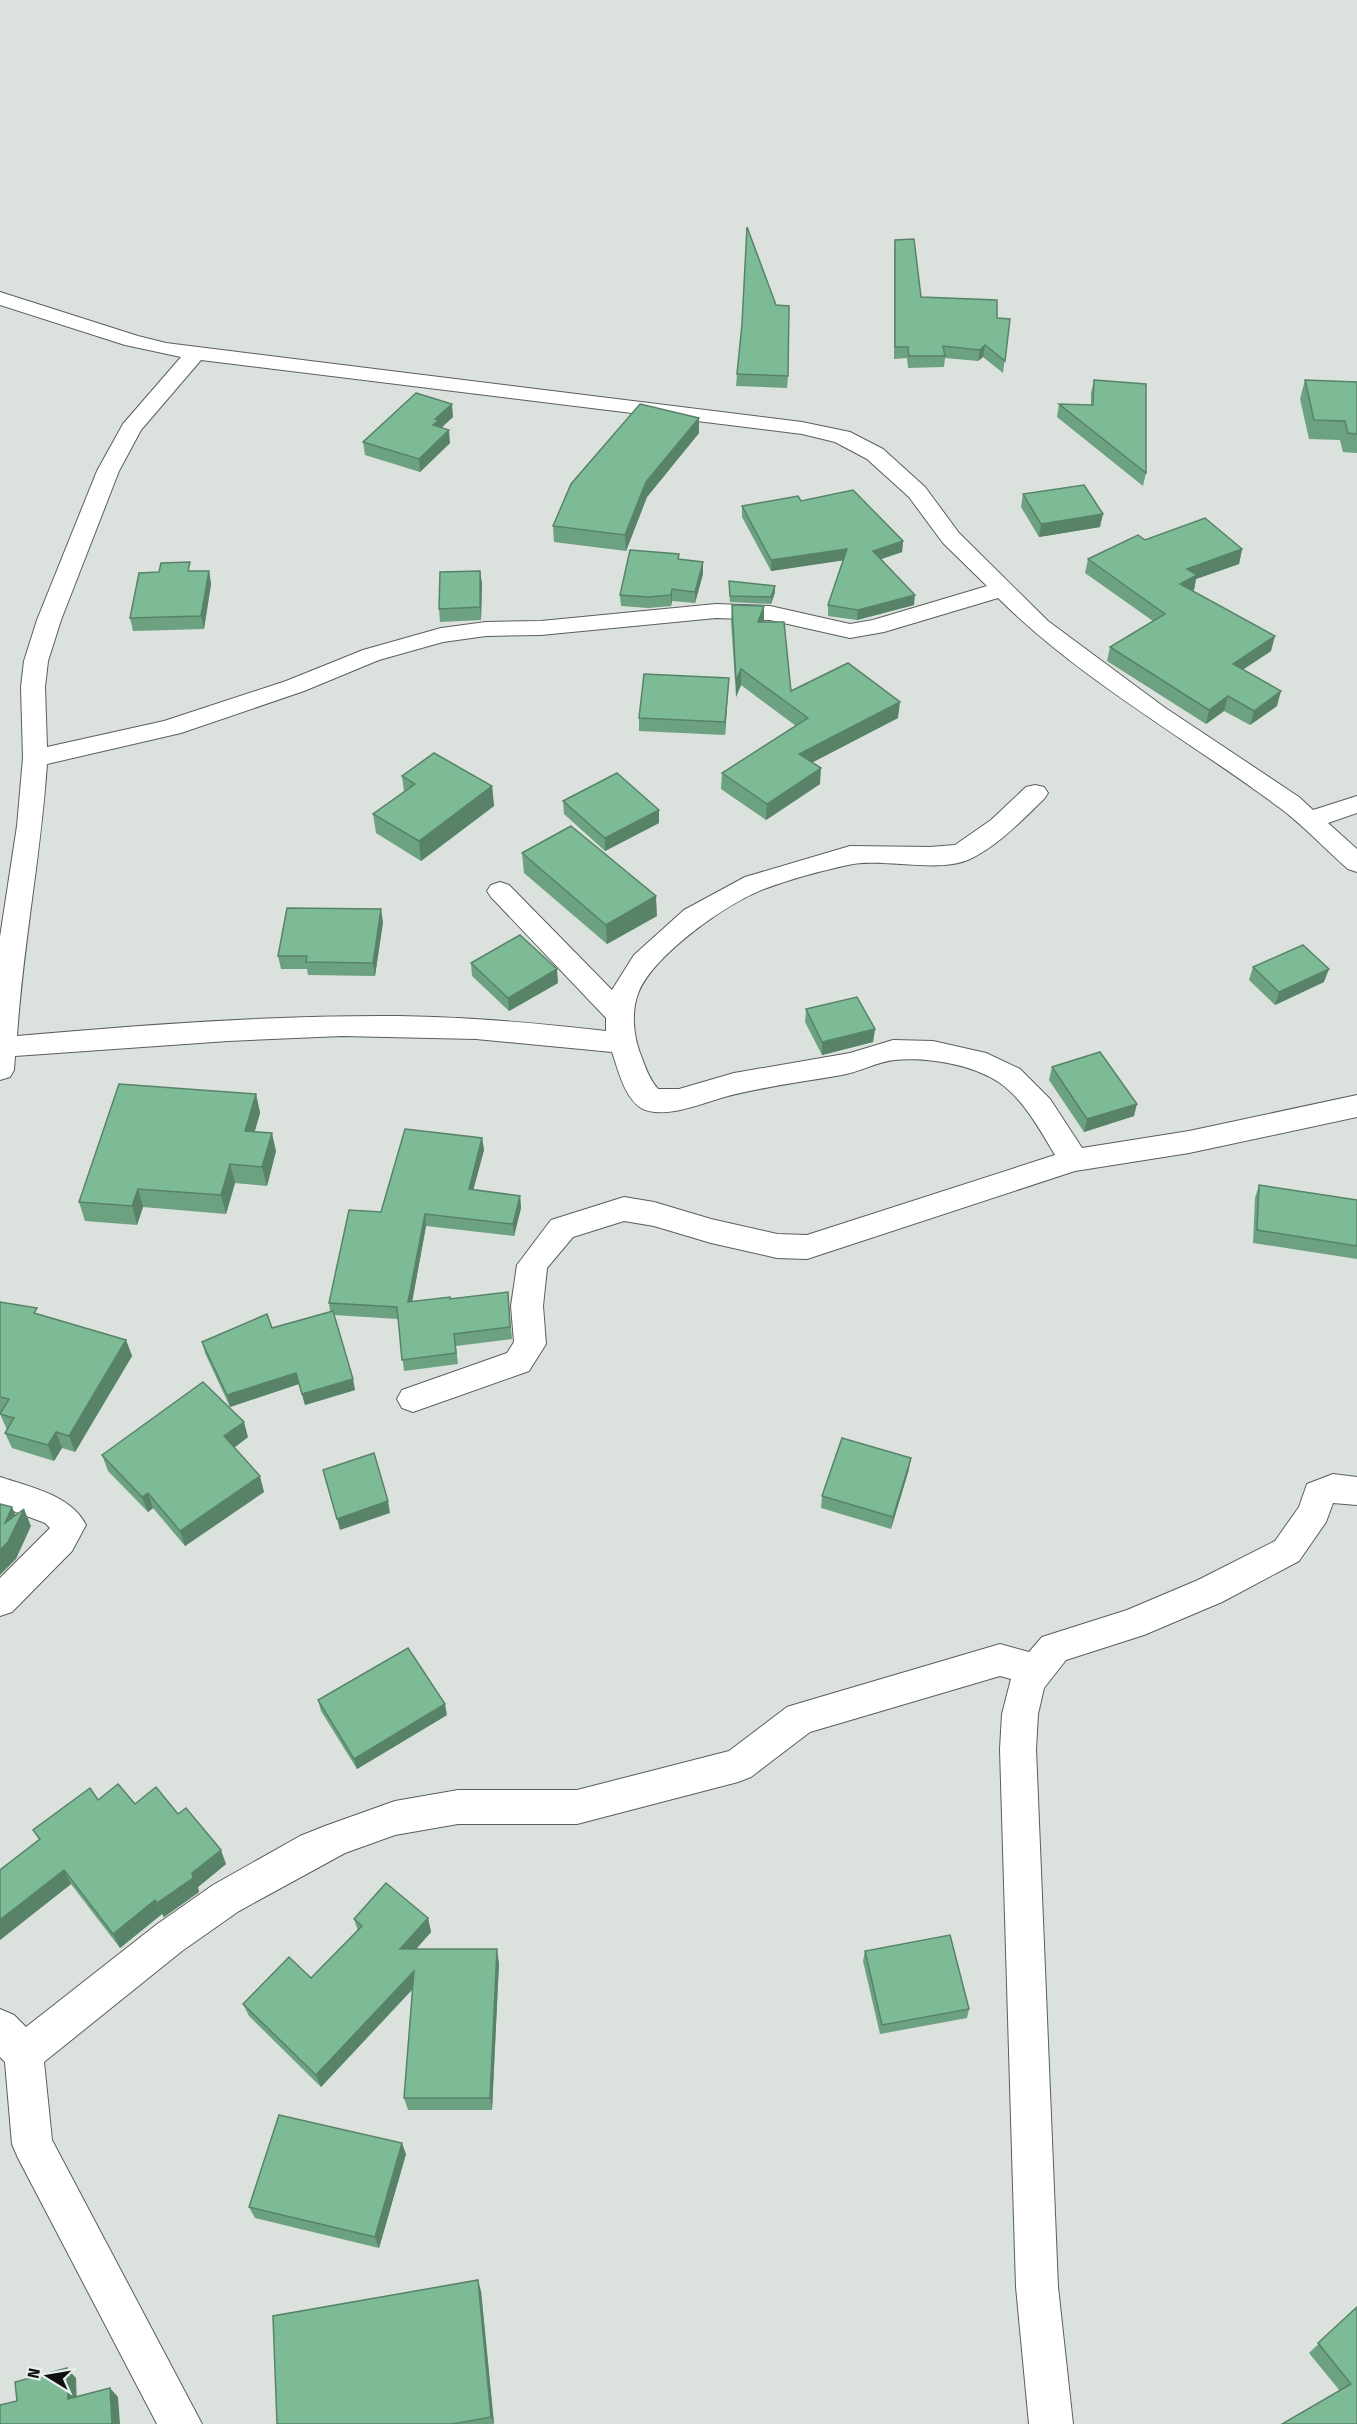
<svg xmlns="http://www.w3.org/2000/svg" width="1357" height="2424" font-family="'Fira Sans Condensed',sans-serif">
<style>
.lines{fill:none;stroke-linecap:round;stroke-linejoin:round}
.minor-casing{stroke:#5a5f5c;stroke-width:2}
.minor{fill:#fff;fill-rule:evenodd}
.wall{fill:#6ca181}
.shaded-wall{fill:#588369}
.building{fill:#7dbb96;stroke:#588369;stroke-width:1.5}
</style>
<rect width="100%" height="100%" fill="#dbe1dd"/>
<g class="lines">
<defs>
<g id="minor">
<path d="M 0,292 L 138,336 L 166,343 L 802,422 L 850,432 L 883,449 L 925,487 L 959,533 L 1048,621 L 1164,707 L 1299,797 L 1313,810 L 1357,796 L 1357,813 L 1328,823 L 1357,849 L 1357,872 L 1348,869 C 1325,849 1304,826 1280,808 C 1186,738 1082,681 998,598 L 884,632 L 850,638 L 770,620 L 716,618 L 541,635 L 486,636 L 443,642 L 379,660 L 304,691 L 181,733 L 47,764 C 41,855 23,944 17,1036 C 143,1025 270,1015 398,1016 C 467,1017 537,1023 606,1031 L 606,1018 L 491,897 L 487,891 L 491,885 L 500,882 L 509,885 L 612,990 L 634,955 L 684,910 L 745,877 L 850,846 L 930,847 L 955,845 L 991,820 L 1026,787 L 1035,785 L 1044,787 L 1048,793 L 1044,799 C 1022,820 998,846 970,859 C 938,874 881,857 848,865 C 820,871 791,879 764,889 C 726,904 656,953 639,991 C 631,1010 633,1034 640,1053 C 645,1066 649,1079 658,1089 L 679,1089 L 734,1073 L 850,1053 L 893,1040 L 933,1041 L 986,1053 L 1020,1069 L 1050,1099 L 1082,1148 L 1189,1131 L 1357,1095 L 1357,1117 L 1189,1153 L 1075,1171 L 807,1259 L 777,1258 L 711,1243 L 654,1226 L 624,1221 L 573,1237 L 547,1268 L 543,1306 L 546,1344 L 529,1371 L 413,1412 L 402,1408 L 397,1399 L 402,1390 L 507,1353 L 514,1342 L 511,1306 L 517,1265 L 551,1220 L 624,1197 L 654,1202 L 711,1219 L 777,1234 L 807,1235 L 1055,1155 C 1040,1130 1024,1100 1000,1083 C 972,1064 927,1057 894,1060 C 877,1062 859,1072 842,1075 C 802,1082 760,1087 721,1098 C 701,1104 661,1120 641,1108 C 624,1097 618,1069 612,1052 L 476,1039 L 342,1036 L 228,1041 L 15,1056 L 14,1070 L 10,1077 L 0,1080 L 0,937 L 17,826 L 23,758 L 21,687 L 24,661 L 37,620 L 97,471 L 123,424 L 181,357 L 125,345 L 0,305 ZM 201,360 L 802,434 L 835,442 L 867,459 L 909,497 L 943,543 L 987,586 L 873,620 L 850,624 L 770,606 L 716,604 L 541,621 L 486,622 L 441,628 L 363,650 L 286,681 L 164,721 L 47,747 L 45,687 L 48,661 L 61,620 L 119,471 L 141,430 Z"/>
<path d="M 1333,1474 L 1357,1477 L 1357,1505 L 1333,1503 L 1326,1522 L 1299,1561 L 1222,1602 L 1144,1635 L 1066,1660 L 1044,1688 L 1038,1714 L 1036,1749 L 1058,2287 L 1073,2424 L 1029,2424 L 1016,2287 L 1000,1749 L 1002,1714 L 1011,1679 L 1000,1676 L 810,1732 L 751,1777 L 738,1782 L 577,1824 L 458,1824 L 395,1835 L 345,1853 L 239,1911 L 182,1951 L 44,2062 L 52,2140 L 202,2424 L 157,2424 L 18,2158 L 12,2144 L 5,2062 L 0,2057 L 0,2009 L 14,2015 L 26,2027 L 156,1925 L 213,1885 L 300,1836 L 325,1826 L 395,1801 L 458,1790 L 577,1790 L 729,1751 L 787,1707 L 800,1703 L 1000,1644 L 1029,1652 L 1042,1637 L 1127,1610 L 1198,1580 L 1275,1541 L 1299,1507 L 1307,1484 Z"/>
<path d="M 0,1477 C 30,1487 71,1495 86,1525 L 72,1551 L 12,1612 L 0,1616 L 0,1578 L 50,1528 L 45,1523 L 0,1506 Z"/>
</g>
</defs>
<use href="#minor" class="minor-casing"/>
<use href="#minor" class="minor"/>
</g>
<g class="wall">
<path d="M 895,240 L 921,297 L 997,318 L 1010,319 L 1003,373 L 983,357 L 978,361 L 945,358 L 944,367 L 908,368 L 907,358 L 894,359 L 894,252 Z"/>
<path d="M 737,374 L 788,376 L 787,388 L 736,386 Z"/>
<path d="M 1094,380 L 1146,473 L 1143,486 L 1057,417 L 1059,404 L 1091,405 L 1091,393 Z"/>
<path d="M 1305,380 L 1357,382 L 1357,453 L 1343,452 L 1340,440 L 1309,439 L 1300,399 Z"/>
<path d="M 453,417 L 441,428 L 450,443 L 420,472 L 365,455 L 363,442 Z"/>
<path d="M 699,418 L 699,433 L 647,497 L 626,551 L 554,542 L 553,526 Z"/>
<path d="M 1023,494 L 1100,527 L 1039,537 L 1021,507 Z"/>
<path d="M 801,501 L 903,541 L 902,552 L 881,559 L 914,605 L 857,620 L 828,616 L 828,605 L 843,560 L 771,571 L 742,517 L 742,506 Z"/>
<path d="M 1242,549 L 1239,564 L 1196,579 L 1194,590 L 1192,591 L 1271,651 L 1242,670 L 1277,706 L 1250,725 L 1224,711 L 1206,724 L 1107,661 L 1110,647 L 1153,621 L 1085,573 L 1088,559 Z"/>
<path d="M 679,559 L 703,562 L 703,574 L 695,603 L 672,601 L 671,606 L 648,608 L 621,606 L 620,595 Z"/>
<path d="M 209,571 L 211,584 L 204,629 L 133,631 L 130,618 Z"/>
<path d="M 480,571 L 482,584 L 481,620 L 440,622 L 439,609 Z"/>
<path d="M 729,581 L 775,586 L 775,592 L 771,604 L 730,602 Z"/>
<path d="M 732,605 L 764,606 L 764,622 L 791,691 L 898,718 L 812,762 L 820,784 L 766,820 L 721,789 L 722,773 L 796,726 L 741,685 L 736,697 L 731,621 Z"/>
<path d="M 729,678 L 725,735 L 639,731 L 639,718 Z"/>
<path d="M 402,776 L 492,786 L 494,806 L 421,861 L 376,833 L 373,814 L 404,792 Z"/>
<path d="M 563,801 L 659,810 L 659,823 L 605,851 L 564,814 Z"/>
<path d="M 522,853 L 657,916 L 607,944 L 524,873 Z"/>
<path d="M 383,922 L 375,976 L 308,975 L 307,969 L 281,969 L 278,956 Z"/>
<path d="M 471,963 L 558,983 L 509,1011 L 472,976 Z"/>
<path d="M 1253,967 L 1324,982 L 1275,1005 L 1249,980 Z"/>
<path d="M 806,1009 L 875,1029 L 873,1042 L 822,1055 L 805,1022 Z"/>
<path d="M 1052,1067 L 1134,1116 L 1084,1132 L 1049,1080 Z"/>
<path d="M 256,1094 L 260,1113 L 255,1131 L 276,1151 L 267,1186 L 235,1183 L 226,1214 L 143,1207 L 137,1225 L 85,1221 L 79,1202 Z"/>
<path d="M 482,1138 L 484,1150 L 473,1190 L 520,1196 L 521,1208 L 514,1236 L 426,1226 L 412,1301 L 450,1299 L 508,1292 L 512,1339 L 456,1346 L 458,1364 L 404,1371 L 398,1319 L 334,1315 L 355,1390 L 305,1405 L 299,1384 L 230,1407 L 205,1353 L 202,1342 L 272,1328 L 330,1312 L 329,1303 L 381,1212 Z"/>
<path d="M 1259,1185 L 1357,1200 L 1357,1259 L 1253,1243 L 1255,1198 Z"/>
<path d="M 0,1302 L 39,1314 L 126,1340 L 132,1356 L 75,1452 L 62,1448 L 54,1461 L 12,1448 L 5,1433 L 7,1430 L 0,1414 L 1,1412 L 0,1412 Z"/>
<path d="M 248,1437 L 234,1448 L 264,1492 L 185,1546 L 153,1508 L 148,1512 L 108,1471 L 102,1455 Z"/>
<path d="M 909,1469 L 891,1529 L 821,1508 L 822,1496 Z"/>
<path d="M 318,1700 L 447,1715 L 357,1769 L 321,1711 Z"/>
<path d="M 98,1800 L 135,1804 L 178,1814 L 226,1864 L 198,1887 L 199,1892 L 164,1917 L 162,1914 L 120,1948 L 71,1884 L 0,1940 L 0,1870 L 39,1840 L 33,1830 Z"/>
<path d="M 428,1918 L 431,1932 L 416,1949 L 499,1963 L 492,2110 L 408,2110 L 404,2098 L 413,1989 L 321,2087 L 249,2016 L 243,2004 L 311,1978 L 358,1931 L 354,1919 Z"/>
<path d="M 865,1951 L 969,2009 L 967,2018 L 880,2034 L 863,1961 Z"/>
<path d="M 406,2154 L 379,2248 L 255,2218 L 249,2207 Z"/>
<path d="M 481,2291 L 494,2424 L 277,2424 Z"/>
<path d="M 1357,2307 L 1357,2424 L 1340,2391 L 1309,2353 Z"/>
</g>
<g class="shaded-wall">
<path d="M 985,345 L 983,357 L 978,361 L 980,350 Z"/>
<path d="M 452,404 L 453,417 L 440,429 L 433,425 L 435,419 Z"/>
<path d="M 699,418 L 699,433 L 647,497 L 626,551 L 625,535 L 646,482 Z"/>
<path d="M 449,430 L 450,443 L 420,472 L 419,459 Z"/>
<path d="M 1103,514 L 1100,527 L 1039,537 L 1041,524 Z"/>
<path d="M 903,541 L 902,552 L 873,562 L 873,551 Z"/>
<path d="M 847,549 L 846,560 L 771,571 L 771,560 Z"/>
<path d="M 1242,549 L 1239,564 L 1196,579 L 1194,590 L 1177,598 L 1180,584 L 1187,569 Z"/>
<path d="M 703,562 L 703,574 L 695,603 L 695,592 Z"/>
<path d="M 209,571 L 211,584 L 204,629 L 201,616 Z"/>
<path d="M 480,571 L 482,584 L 481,620 L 480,607 Z"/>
<path d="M 775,586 L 775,592 L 771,604 L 771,597 Z"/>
<path d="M 672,589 L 672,601 L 671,606 L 671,595 Z"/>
<path d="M 915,595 L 914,605 L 857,620 L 858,610 Z"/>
<path d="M 764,606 L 764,622 L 758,622 Z"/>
<path d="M 1275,636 L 1271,651 L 1229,679 L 1233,664 Z"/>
<path d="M 741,669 L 741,685 L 736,697 L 736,681 Z"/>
<path d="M 729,678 L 728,691 L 725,735 L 725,722 Z"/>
<path d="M 1281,691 L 1277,706 L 1250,725 L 1254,711 Z"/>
<path d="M 1228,696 L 1224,711 L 1206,724 L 1209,710 Z"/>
<path d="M 900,702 L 898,718 L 798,770 L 799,754 Z"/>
<path d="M 821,768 L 820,784 L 766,820 L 767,804 Z"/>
<path d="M 492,786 L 494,806 L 421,861 L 419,841 Z"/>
<path d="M 659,810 L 659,823 L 605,851 L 605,838 Z"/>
<path d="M 656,896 L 657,916 L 607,944 L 606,925 Z"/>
<path d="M 381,909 L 383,922 L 375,976 L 373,963 Z"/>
<path d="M 557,969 L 558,983 L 509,1011 L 508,998 Z"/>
<path d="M 1329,969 L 1324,982 L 1275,1005 L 1279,992 Z"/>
<path d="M 875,1029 L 873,1042 L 822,1055 L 822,1042 Z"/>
<path d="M 256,1094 L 260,1113 L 249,1150 L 245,1131 Z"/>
<path d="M 1137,1104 L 1134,1116 L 1084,1132 L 1087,1119 Z"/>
<path d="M 272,1133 L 276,1151 L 267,1186 L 262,1167 Z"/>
<path d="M 482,1138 L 484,1150 L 470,1202 L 469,1189 Z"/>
<path d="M 230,1164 L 235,1183 L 226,1214 L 221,1195 Z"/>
<path d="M 138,1189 L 143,1207 L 137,1225 L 132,1206 Z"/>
<path d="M 520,1196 L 521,1208 L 514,1236 L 513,1224 Z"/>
<path d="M 425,1214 L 426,1226 L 410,1314 L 408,1302 Z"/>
<path d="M 126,1340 L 132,1356 L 75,1452 L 69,1436 Z"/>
<path d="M 296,1373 L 299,1384 L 230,1407 L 227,1395 Z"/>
<path d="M 353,1379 L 355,1390 L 305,1405 L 302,1394 Z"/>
<path d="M 244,1422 L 248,1437 L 228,1452 L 224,1436 Z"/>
<path d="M 56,1432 L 62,1448 L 54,1461 L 48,1445 Z"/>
<path d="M 911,1458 L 909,1469 L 891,1529 L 893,1517 Z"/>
<path d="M 260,1476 L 264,1492 L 185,1546 L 180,1531 Z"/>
<path d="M 148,1493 L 153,1508 L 148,1512 L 142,1497 Z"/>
<path d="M 388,1501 L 390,1513 L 340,1530 L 337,1519 Z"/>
<path d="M 12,1507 L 18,1520 L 24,1509 L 31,1526 L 16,1559 L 0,1575 L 0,1550 L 5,1523 Z"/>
<path d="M 445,1704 L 447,1715 L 357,1769 L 354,1759 Z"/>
<path d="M 221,1850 L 226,1864 L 198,1887 L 199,1892 L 164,1917 L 157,1903 L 192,1873 Z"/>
<path d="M 64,1870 L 71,1884 L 0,1940 L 0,1920 Z"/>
<path d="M 155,1900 L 162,1914 L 120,1948 L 113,1934 Z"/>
<path d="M 428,1918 L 431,1932 L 404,1963 L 400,1949 Z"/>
<path d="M 497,1949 L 499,1963 L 492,2110 L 490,2098 Z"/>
<path d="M 414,1971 L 417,1984 L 321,2087 L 316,2075 Z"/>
<path d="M 402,2143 L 406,2154 L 379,2248 L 375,2237 Z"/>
<path d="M 478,2280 L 481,2291 L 494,2424 L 491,2417 Z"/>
<path d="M 67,2368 L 76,2378 L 77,2408 L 68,2399 Z"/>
<path d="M 110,2388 L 118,2397 L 120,2424 L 112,2424 Z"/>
</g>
<g class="building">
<path d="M 747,227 L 776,305 L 789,306 L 788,376 L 737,374 L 742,324 Z"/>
<path d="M 914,239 L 921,297 L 997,300 L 997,318 L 1010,319 L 1005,361 L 985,345 L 980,350 L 943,346 L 945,356 L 909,356 L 908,347 L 895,347 L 895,240 Z"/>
<path d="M 1094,380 L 1146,384 L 1146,473 L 1059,404 L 1093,405 Z"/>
<path d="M 1305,380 L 1357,382 L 1357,434 L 1348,433 L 1345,421 L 1314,420 Z"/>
<path d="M 416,393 L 452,404 L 435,419 L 439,420 L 433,425 L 449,430 L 419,459 L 363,442 Z"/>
<path d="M 640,404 L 699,418 L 646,482 L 625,535 L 553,526 L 571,484 Z"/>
<path d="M 1084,485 L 1103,514 L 1041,524 L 1023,494 Z"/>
<path d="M 853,490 L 903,541 L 873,551 L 915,595 L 858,610 L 828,605 L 847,549 L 771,560 L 742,506 L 798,496 L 801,501 Z"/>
<path d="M 1205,518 L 1242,549 L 1187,569 L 1197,575 L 1180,584 L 1275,636 L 1233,664 L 1281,691 L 1254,711 L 1228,696 L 1209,710 L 1110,647 L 1165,614 L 1088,559 L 1138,535 L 1145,540 Z"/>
<path d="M 630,550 L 679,554 L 678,559 L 703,562 L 695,592 L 672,589 L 671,595 L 648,597 L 620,595 Z"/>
<path d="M 190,562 L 188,571 L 209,571 L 201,616 L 130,618 L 139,573 L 159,572 L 161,563 Z"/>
<path d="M 480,571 L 480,607 L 439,609 L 440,572 Z"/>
<path d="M 729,581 L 775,586 L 771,597 L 730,596 Z"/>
<path d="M 732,605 L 764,606 L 758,622 L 784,622 L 791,691 L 848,663 L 900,702 L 799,754 L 821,768 L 767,804 L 722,773 L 808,718 L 741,669 L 736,681 Z"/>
<path d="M 644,674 L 729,678 L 725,722 L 639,718 Z"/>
<path d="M 434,753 L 492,786 L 419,841 L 373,814 L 415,784 L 402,776 Z"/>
<path d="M 617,773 L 659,810 L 605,838 L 563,801 Z"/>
<path d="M 571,826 L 656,896 L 606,925 L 522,853 Z"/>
<path d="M 287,908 L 381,909 L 373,963 L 306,962 L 307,956 L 278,956 Z"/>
<path d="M 520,935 L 557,969 L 508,998 L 471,963 Z"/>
<path d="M 1303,945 L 1329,969 L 1279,992 L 1253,967 Z"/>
<path d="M 857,997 L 875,1029 L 822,1042 L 806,1009 Z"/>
<path d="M 1100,1052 L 1137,1104 L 1087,1119 L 1052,1067 Z"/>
<path d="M 119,1084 L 256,1094 L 245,1131 L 272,1133 L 262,1167 L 230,1164 L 221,1195 L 138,1189 L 132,1206 L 79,1202 Z"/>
<path d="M 405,1129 L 482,1138 L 469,1189 L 520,1196 L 513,1224 L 425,1214 L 408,1302 L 450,1297 L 450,1299 L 508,1292 L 510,1327 L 454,1334 L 456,1353 L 402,1360 L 397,1307 L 329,1303 L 349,1210 L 381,1212 Z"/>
<path d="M 1259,1185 L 1357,1200 L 1357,1246 L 1257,1230 Z"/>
<path d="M 0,1302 L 37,1308 L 34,1313 L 126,1340 L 69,1436 L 56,1432 L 48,1445 L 5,1433 L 14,1418 L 0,1414 L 9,1399 L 0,1397 Z"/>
<path d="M 333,1311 L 353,1379 L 302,1394 L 296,1373 L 227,1395 L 202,1342 L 267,1314 L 272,1328 Z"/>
<path d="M 203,1382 L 244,1422 L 224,1436 L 260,1476 L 180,1531 L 148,1493 L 142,1497 L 102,1455 Z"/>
<path d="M 842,1438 L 911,1458 L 893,1517 L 822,1496 Z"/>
<path d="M 374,1453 L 388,1501 L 337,1519 L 323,1470 Z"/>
<path d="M 0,1504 L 12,1507 L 5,1523 L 24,1509 L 8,1542 L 0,1550 Z"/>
<path d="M 408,1648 L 445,1704 L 354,1759 L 318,1700 Z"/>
<path d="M 118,1784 L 135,1804 L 156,1787 L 178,1814 L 186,1808 L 221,1850 L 192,1873 L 193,1878 L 157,1903 L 155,1900 L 113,1934 L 64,1870 L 0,1920 L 0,1870 L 40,1839 L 33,1830 L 90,1788 L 98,1800 Z"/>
<path d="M 386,1883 L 428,1918 L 400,1949 L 497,1949 L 490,2098 L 404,2098 L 414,1971 L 316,2075 L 243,2004 L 289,1957 L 311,1978 L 362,1926 L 354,1919 Z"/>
<path d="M 950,1935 L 969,2009 L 882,2025 L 865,1951 Z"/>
<path d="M 279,2115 L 402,2143 L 375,2237 L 249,2207 Z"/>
<path d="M 478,2280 L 491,2417 L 453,2424 L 277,2424 L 273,2316 Z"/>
<path d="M 1357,2307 L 1357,2424 L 1282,2424 L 1351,2384 L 1318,2343 Z"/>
<path d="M 67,2368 L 68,2399 L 110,2388 L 112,2424 L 0,2424 L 0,2405 L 17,2401 L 15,2382 Z"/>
</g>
<g transform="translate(48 2376) rotate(281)" stroke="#e8efea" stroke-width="4.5" paint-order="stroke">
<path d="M0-4.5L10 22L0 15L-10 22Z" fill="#0e100f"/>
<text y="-9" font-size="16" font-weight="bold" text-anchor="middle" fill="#0e100f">N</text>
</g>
</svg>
